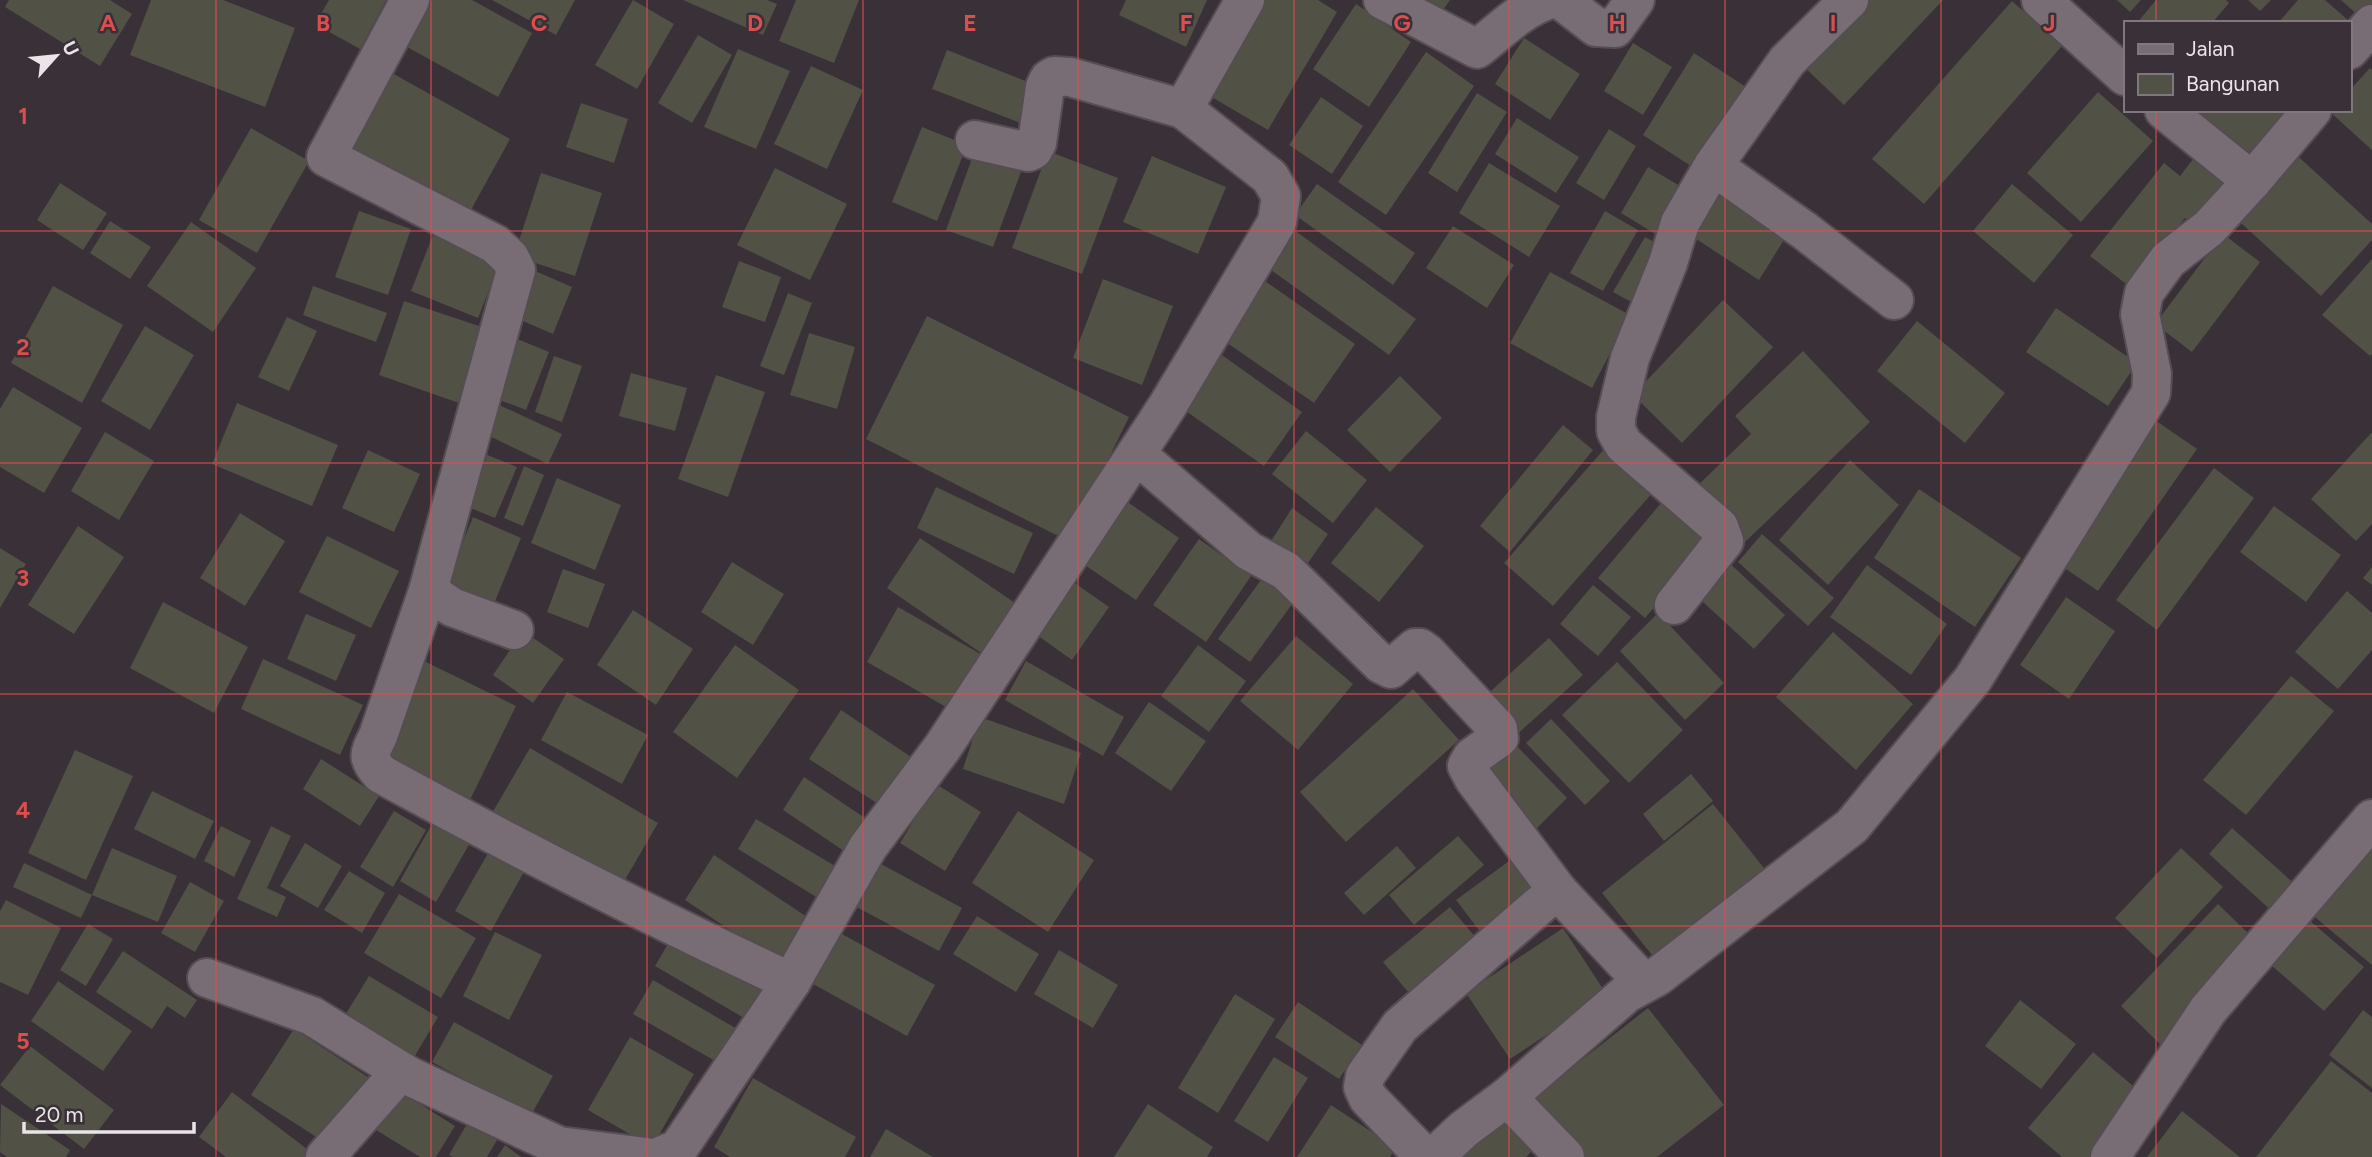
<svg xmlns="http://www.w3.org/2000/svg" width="2372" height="1157" font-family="Figtree,sans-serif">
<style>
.building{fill:#515146}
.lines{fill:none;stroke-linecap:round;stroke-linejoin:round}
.minor-casing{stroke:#554d53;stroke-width:42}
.minor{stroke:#786d74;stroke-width:38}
.grid{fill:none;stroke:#da4e4e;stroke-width:2;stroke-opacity:0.55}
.grid-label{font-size:23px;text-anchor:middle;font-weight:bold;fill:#da4e4e;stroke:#3a3037;stroke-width:5;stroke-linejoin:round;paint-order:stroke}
</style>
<rect width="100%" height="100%" fill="#3a3037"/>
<g class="building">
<path d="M 9,0 L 110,0 L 132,14 L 100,66 L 5,7 Z"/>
<path d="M 151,0 L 223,0 L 295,28 L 265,107 L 130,55 Z"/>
<path d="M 329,0 L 386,0 L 360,49 L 315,24 Z"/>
<path d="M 432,0 L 472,0 L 532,33 L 498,97 L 407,47 Z"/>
<path d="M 492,0 L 575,0 L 556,35 Z"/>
<path d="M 633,0 L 674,24 L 637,89 L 595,65 Z"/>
<path d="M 683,0 L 767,0 L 777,4 L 763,35 Z"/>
<path d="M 796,0 L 859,0 L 834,63 L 779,41 Z"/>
<path d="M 1126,0 L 1207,0 L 1186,47 L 1119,15 Z"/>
<path d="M 1256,0 L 1318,0 L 1337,12 L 1268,130 L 1203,92 Z"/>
<path d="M 1410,0 L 1450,0 L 1437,19 Z"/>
<path d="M 1859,0 L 1943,0 L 1844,105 L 1800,63 Z"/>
<path d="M 2117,0 L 2141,0 L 2130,12 Z"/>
<path d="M 2156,0 L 2226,0 L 2229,3 L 2212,23 L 2137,23 Z"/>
<path d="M 2248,0 L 2271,0 L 2260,11 Z"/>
<path d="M 2298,0 L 2325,0 L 2357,28 L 2349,23 L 2278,23 Z"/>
<path d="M 2341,0 L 2372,0 L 2372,6 L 2361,18 Z"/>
<path d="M 2012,1 L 2062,46 L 1924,204 L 1872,159 Z"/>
<path d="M 1356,4 L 1411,42 L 1369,107 L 1313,69 Z"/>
<path d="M 698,35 L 732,55 L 692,123 L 658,103 Z"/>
<path d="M 1524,38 L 1580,74 L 1550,120 L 1495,84 Z"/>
<path d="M 1633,43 L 1672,67 L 1643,115 L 1604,91 Z"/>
<path d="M 738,49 L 790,71 L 756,149 L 704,127 Z"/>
<path d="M 947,50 L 1038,86 L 1023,124 L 932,89 Z"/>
<path d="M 1426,52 L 1474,86 L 1386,215 L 1338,182 Z"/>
<path d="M 1694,53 L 1749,89 L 1697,170 L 1643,135 Z"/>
<path d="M 811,66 L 863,90 L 827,169 L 774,144 Z"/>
<path d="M 2370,68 L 2372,70 L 2372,150 L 2330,112 L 2349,110 L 2349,91 Z"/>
<path d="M 385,69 L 510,139 L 466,219 L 341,149 Z"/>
<path d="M 2098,92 L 2153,141 L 2081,222 L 2027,173 Z"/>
<path d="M 1477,93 L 1507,112 L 1457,192 L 1428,173 Z"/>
<path d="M 1321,97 L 1363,126 L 1332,174 L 1289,145 Z"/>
<path d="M 581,103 L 628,119 L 614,163 L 566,147 Z"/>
<path d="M 2175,110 L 2288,110 L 2241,167 Z"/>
<path d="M 1517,118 L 1579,157 L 1556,193 L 1495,154 Z"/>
<path d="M 922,127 L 967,145 L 937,221 L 892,202 Z"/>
<path d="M 251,128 L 309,161 L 257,253 L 199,220 Z"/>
<path d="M 1609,129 L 1636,146 L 1604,200 L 1576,183 Z"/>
<path d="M 2290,149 L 2372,224 L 2372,240 L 2321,296 L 2231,214 Z"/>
<path d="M 1048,151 L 1118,178 L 1082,274 L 1012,248 Z"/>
<path d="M 974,153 L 1021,172 L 993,247 L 946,230 Z"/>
<path d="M 2197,154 L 2231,182 L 2196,226 L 2185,218 L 2130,287 L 2090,256 L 2164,163 L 2180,176 Z"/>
<path d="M 1152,156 L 1226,187 L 1198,254 L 1123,222 Z"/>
<path d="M 1489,163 L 1560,206 L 1529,257 L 1459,213 Z"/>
<path d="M 1648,167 L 1685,189 L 1657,235 L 1621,213 Z"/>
<path d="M 775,168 L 847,204 L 810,280 L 737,245 Z"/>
<path d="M 541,173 L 602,193 L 575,276 L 514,256 Z"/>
<path d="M 1719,181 L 1792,227 L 1759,280 L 1687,233 Z"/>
<path d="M 60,183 L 107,213 L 83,250 L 37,220 Z"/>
<path d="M 1317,184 L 1415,253 L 1393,285 L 1295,215 Z"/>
<path d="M 2012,184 L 2073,235 L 2034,283 L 1973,231 Z"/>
<path d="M 359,211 L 411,229 L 388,295 L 335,277 Z"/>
<path d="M 1605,211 L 1638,230 L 1603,291 L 1570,273 Z"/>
<path d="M 110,221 L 151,247 L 130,279 L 90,253 Z"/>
<path d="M 191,222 L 256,268 L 213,332 L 147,286 Z"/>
<path d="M 1453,226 L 1514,265 L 1487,308 L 1426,268 Z"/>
<path d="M 1290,227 L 1416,319 L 1389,355 L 1264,265 Z"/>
<path d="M 2223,234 L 2260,262 L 2192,352 L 2155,324 Z"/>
<path d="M 433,235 L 500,263 L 478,318 L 411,291 Z"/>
<path d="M 1645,237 L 1667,249 L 1635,304 L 1613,292 Z"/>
<path d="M 2372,259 L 2372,354 L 2370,356 L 2322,315 Z"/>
<path d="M 739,261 L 781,277 L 765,322 L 722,307 Z"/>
<path d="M 526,267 L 572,287 L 553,334 L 507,314 Z"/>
<path d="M 1550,272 L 1630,315 L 1592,388 L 1510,343 Z"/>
<path d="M 1103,279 L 1173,306 L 1142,385 L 1073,358 Z"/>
<path d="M 1262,279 L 1355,344 L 1314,403 L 1220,338 Z"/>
<path d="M 53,286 L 123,325 L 82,403 L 11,363 Z"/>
<path d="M 313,286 L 387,313 L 376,342 L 303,315 Z"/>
<path d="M 788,293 L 812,303 L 784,375 L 760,366 Z"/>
<path d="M 1723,300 L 1773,347 L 1682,443 L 1633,395 Z"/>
<path d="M 404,301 L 485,328 L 459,403 L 379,375 Z"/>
<path d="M 2056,308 L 2137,363 L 2108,406 L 2026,352 Z"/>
<path d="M 927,316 L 1129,417 L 1068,541 L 866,439 Z"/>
<path d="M 287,317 L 317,331 L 289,391 L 258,377 Z"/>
<path d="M 1917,321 L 2005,393 L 1965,443 L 1877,371 Z"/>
<path d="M 145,326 L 194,355 L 150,430 L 101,401 Z"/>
<path d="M 809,333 L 855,347 L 837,409 L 790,395 Z"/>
<path d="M 515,338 L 549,352 L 526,410 L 492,397 Z"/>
<path d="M 1803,351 L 1870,422 L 1745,542 L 1695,488 L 1751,434 L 1735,416 Z"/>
<path d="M 1222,355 L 1302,412 L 1264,466 L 1183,409 Z"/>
<path d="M 554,356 L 582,366 L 562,422 L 535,412 Z"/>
<path d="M 631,373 L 687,388 L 675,431 L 619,416 Z"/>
<path d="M 716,375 L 765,392 L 728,497 L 678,479 Z"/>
<path d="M 1400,376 L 1442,418 L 1390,472 L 1347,430 Z"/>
<path d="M 13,387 L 82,428 L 44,493 L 0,467 L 0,409 Z"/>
<path d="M 237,403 L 338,445 L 312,506 L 212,464 Z"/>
<path d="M 497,404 L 562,434 L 548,464 L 483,433 Z"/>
<path d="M 2155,420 L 2197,449 L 2098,591 L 2056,562 Z"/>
<path d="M 1563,425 L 1593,450 L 1510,552 L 1480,526 Z"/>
<path d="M 1306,431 L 1367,480 L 1333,523 L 1272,474 Z"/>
<path d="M 105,432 L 154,461 L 119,520 L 71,491 Z"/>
<path d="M 2372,432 L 2372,524 L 2356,541 L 2311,499 Z"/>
<path d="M 1606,447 L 1654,491 L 1553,606 L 1504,563 Z"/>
<path d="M 368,450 L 420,474 L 394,532 L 342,508 Z"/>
<path d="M 478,451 L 517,467 L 495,518 L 458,503 Z"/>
<path d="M 1850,460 L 1899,505 L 1828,585 L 1779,540 Z"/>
<path d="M 524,466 L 544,475 L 523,526 L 504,518 Z"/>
<path d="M 2214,468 L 2254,498 L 2157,630 L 2116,600 Z"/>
<path d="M 557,478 L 621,505 L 595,570 L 531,543 Z"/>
<path d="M 936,487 L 1033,533 L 1014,574 L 917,528 Z"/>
<path d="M 1919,489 L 2021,558 L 1975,627 L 1874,558 Z"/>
<path d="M 1119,496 L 1179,538 L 1136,600 L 1076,559 Z"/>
<path d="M 1667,496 L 1715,536 L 1645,618 L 1598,578 Z"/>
<path d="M 2274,506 L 2341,555 L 2306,602 L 2240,552 Z"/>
<path d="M 1376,507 L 1424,546 L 1379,602 L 1331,563 Z"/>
<path d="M 1292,508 L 1328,534 L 1299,576 L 1264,552 Z"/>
<path d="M 240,513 L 285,541 L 245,606 L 200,578 Z"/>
<path d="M 473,517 L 521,538 L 491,611 L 443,590 Z"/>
<path d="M 78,526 L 124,557 L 74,634 L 28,605 Z"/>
<path d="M 1762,534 L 1834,598 L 1808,626 L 1738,562 Z"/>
<path d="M 327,536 L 399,571 L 371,628 L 299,592 Z"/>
<path d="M 920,538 L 1021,607 L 987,657 L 887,588 Z"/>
<path d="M 1199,539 L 1251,576 L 1206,642 L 1153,605 Z"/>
<path d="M 0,548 L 26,564 L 0,608 Z"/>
<path d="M 1723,557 L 1785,615 L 1754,649 L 1691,591 Z"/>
<path d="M 732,562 L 784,594 L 753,645 L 701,612 Z"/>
<path d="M 1867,565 L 1947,624 L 1911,675 L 1830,617 Z"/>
<path d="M 2372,567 L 2372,585 L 2363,578 Z"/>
<path d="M 563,569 L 605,584 L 588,628 L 547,612 Z"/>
<path d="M 1266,573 L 1298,596 L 1250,662 L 1218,639 Z"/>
<path d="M 1066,577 L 1109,607 L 1072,660 L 1030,630 Z"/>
<path d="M 1593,585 L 1631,617 L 1598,656 L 1560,624 Z"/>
<path d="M 2347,591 L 2372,613 L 2372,650 L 2338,689 L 2295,652 Z"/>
<path d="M 2066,597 L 2115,631 L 2069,699 L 2020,665 Z"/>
<path d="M 163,602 L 248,647 L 214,713 L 130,668 Z"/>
<path d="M 898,607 L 984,656 L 953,711 L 867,662 Z"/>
<path d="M 633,610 L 693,649 L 656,705 L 597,665 Z"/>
<path d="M 1658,613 L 1724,683 L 1685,720 L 1620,651 Z"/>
<path d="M 306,614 L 356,635 L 336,681 L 287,659 Z"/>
<path d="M 523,631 L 564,659 L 533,703 L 493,675 Z"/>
<path d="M 1833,632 L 1913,704 L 1856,770 L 1776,697 Z"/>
<path d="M 1296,636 L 1353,684 L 1298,750 L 1240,701 Z"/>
<path d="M 1549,638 L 1583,675 L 1515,736 L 1482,699 Z"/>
<path d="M 735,645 L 799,690 L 737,778 L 673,732 Z"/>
<path d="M 1198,645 L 1246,681 L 1209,732 L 1161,696 Z"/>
<path d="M 263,659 L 363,705 L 340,755 L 241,709 Z"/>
<path d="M 424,661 L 516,706 L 467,806 L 376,761 Z"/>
<path d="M 1026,661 L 1124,717 L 1103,756 L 1005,700 Z"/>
<path d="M 1617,662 L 1683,730 L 1629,783 L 1562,715 Z"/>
<path d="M 2291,676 L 2334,711 L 2246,815 L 2203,780 Z"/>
<path d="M 1413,689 L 1459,740 L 1346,842 L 1300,792 Z"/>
<path d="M 567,692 L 648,735 L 622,784 L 541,740 Z"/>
<path d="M 1149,702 L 1206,741 L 1171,791 L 1115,753 Z"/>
<path d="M 841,710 L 923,765 L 892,813 L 809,759 Z"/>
<path d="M 980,717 L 1081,753 L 1064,804 L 963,769 Z"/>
<path d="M 1551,719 L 1610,781 L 1585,805 L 1526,743 Z"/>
<path d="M 1508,737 L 1567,798 L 1533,832 L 1474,770 Z"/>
<path d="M 530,748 L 658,823 L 619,890 L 491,815 Z"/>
<path d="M 75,750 L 133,776 L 86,880 L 28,853 Z"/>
<path d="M 321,759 L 379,796 L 360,826 L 303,789 Z"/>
<path d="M 1691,774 L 1713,801 L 1664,841 L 1643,814 Z"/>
<path d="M 804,777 L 871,822 L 850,855 L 783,810 Z"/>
<path d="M 936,784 L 981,812 L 945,871 L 900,843 Z"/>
<path d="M 152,791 L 214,821 L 195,859 L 134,829 Z"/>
<path d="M 1713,804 L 1771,877 L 1661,966 L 1602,893 Z"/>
<path d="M 394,811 L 426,830 L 393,887 L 360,867 Z"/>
<path d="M 1018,811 L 1094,860 L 1048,932 L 972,883 Z"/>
<path d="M 437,815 L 474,836 L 436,902 L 400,881 Z"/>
<path d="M 756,819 L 840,869 L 821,900 L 738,849 Z"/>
<path d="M 221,826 L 251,841 L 234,877 L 204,861 Z"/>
<path d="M 271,826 L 291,836 L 267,888 L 286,897 L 277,917 L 237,899 Z"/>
<path d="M 2232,828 L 2298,887 L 2275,914 L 2209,854 Z"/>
<path d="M 1458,836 L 1484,865 L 1414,925 L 1389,895 Z"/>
<path d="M 305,843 L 342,866 L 318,908 L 280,886 Z"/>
<path d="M 2367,845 L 2372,849 L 2372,965 L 2310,913 Z"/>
<path d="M 1397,846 L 1416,868 L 1364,915 L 1344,893 Z"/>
<path d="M 112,848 L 177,876 L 158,922 L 92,895 L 81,918 L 13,887 L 24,863 L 92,895 Z"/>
<path d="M 491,848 L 526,868 L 491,931 L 455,911 Z"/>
<path d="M 2181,848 L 2223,887 L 2157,958 L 2115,918 Z"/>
<path d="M 1524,850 L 1552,887 L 1485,938 L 1456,900 Z"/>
<path d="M 714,855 L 807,917 L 778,962 L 685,900 Z"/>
<path d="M 872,859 L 962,908 L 939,951 L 849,903 Z"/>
<path d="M 349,871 L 385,893 L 362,933 L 324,910 Z"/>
<path d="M 190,882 L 224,901 L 195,952 L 161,933 Z"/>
<path d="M 399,894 L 476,938 L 441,998 L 364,953 Z"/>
<path d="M 6,900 L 61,928 L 28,995 L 0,982 L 0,911 Z"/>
<path d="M 2218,904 L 2258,943 L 2161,1045 L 2121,1006 Z"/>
<path d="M 1450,907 L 1481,944 L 1414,999 L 1383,962 Z"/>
<path d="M 2302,914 L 2364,967 L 2324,1011 L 2264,959 Z"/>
<path d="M 977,916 L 1039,954 L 1016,992 L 953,954 Z"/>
<path d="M 88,924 L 113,939 L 86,986 L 60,970 Z"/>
<path d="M 831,928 L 935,985 L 907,1036 L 804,979 Z"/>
<path d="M 1563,928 L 1607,995 L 1510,1059 L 1466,993 Z"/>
<path d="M 495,932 L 542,955 L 509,1020 L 463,996 Z"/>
<path d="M 672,937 L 767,992 L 751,1022 L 655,966 Z"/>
<path d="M 1059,950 L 1118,985 L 1093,1028 L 1034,994 Z"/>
<path d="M 123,951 L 197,1000 L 185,1018 L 167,1006 L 152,1029 L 96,992 Z"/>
<path d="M 369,976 L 438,1017 L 410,1064 L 341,1022 Z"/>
<path d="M 653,980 L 737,1029 L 717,1062 L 633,1014 Z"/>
<path d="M 58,981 L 132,1031 L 103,1071 L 31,1021 Z"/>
<path d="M 1235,994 L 1275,1019 L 1218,1113 L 1178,1088 Z"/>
<path d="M 2020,1000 L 2076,1044 L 2041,1089 L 1985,1046 Z"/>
<path d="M 1298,1002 L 1362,1045 L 1339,1079 L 1275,1037 Z"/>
<path d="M 1648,1008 L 1724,1105 L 1657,1157 L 1578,1157 L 1532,1099 Z"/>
<path d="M 2363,1010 L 2372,1017 L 2372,1088 L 2329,1055 Z"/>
<path d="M 454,1022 L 553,1076 L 531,1115 L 432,1062 Z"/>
<path d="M 294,1029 L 374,1081 L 332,1147 L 251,1095 Z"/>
<path d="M 630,1037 L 694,1074 L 652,1147 L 588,1110 Z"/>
<path d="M 30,1046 L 114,1110 L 84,1149 L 0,1085 Z"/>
<path d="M 2093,1052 L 2146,1097 L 2096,1157 L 2062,1157 L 2028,1128 Z"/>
<path d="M 1274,1057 L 1308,1078 L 1268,1142 L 1234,1121 Z"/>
<path d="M 2331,1061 L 2372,1093 L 2372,1157 L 2256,1157 Z"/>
<path d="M 753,1078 L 856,1137 L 845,1157 L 730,1157 L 714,1147 Z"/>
<path d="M 391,1086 L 455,1126 L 436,1157 L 420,1157 L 368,1125 Z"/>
<path d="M 232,1092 L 315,1155 L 314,1157 L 226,1157 L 199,1137 Z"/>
<path d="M 1,1104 L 70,1150 L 66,1157 L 7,1157 L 0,1152 Z"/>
<path d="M 1148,1104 L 1213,1147 L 1207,1157 L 1114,1157 Z"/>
<path d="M 1331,1105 L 1396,1148 L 1390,1157 L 1297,1157 Z"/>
<path d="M 1504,1105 L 1540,1143 L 1526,1157 L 1449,1157 Z"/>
<path d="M 2182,1111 L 2240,1157 L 2147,1157 Z"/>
<path d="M 467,1124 L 497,1140 L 487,1157 L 453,1157 L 449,1155 Z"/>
<path d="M 886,1129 L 933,1157 L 870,1157 Z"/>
<path d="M 505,1145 L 521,1157 L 497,1157 Z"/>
</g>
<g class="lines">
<defs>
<g id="minor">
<path d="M 410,0 L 326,157 L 495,244 L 510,258 L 516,270 L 428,591"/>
<path d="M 1383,0 L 1477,49 C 1499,32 1521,9 1548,0"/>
<path d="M 1561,0 L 1596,27 L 1615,28 L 1635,0"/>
<path d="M 2041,0 L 2125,76"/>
<path d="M 2349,50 L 2372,24"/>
<path d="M 2164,110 L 2252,181"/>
<path d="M 975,140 L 1028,152 L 1033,150 L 1037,143 L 1045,87 L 1049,79 L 1054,76 L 1070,77 L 1183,109"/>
<path d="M 1713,166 L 1805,231 L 1894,300"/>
<path d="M 1136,454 L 1249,551 L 1286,571 L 1381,664 L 1391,669 L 1415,648 L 1420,648 L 1427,653 L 1498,729 L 1499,738 L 1472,757 L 1467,766 L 1474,779 L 1558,891"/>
<path d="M 1674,605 L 1724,541 L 1719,527 L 1624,445 L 1616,431 L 1616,417 L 1630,358 L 1668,263 L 1680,223 L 1713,166 L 1787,61 L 1849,0"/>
<path d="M 514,630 L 452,607 L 428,591 L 378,736 C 369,754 366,758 381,774 C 516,848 652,917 791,982"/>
<path d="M 207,978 L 312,1016 L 409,1076 L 559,1146 L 646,1157"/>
<path d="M 325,1157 L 401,1071"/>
<path d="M 658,1157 L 678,1149 L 791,982 L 868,847 L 942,748 L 1136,454 L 1168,405 L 1277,222 L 1281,196 L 1270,177 L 1183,109 L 1245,0"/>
<path d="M 1425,1157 L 1368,1098 L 1363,1087 L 1365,1076 L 1400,1026 L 1541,904 L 1558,891 L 1644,983"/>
<path d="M 1434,1157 L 1464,1129 L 1507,1097"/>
<path d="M 1565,1157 L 1507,1097 L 1627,993 L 1658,976 L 1852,826 L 1973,679 L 2151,393 L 2152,374 L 2140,314 L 2144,293 L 2168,260 L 2209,228 L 2252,181 L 2312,110"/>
<path d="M 2110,1157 L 2208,1010 L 2372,819"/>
</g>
</defs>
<use href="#minor" class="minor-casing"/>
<use href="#minor" class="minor"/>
</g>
<path class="grid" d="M 216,0 L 216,1157M 431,0 L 431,1157M 647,0 L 647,1157M 863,0 L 863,1157M 1078,0 L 1078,1157M 1294,0 L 1294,1157M 1509,0 L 1509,1157M 1725,0 L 1725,1157M 1941,0 L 1941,1157M 2156,0 L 2156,23M 2156,110 L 2156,1157M 0,231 L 2372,231M 0,463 L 2372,463M 0,694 L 2372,694M 0,926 L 2372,926"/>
<g class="grid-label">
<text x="108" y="31">A</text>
<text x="323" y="31">B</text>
<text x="539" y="31">C</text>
<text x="755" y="31">D</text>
<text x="970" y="31">E</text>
<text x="1186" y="31">F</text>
<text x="1402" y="31">G</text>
<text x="1617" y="31">H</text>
<text x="1833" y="31">I</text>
<text x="2049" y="31">J</text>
<text x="23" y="124">1</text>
<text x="23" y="355">2</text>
<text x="23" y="586">3</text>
<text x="23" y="818">4</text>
<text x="23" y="1049">5</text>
</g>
<rect x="2124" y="21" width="228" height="91" fill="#3a3037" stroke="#80787e" stroke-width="2"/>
<rect x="2138" y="44" width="35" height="10" fill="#786d74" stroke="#80787e" stroke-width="2"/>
<text x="2186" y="56" font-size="21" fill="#eae4e8">Jalan</text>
<rect x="2138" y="74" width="35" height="21" fill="#515146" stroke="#80787e" stroke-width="2"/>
<text x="2186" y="91" font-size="21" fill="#eae4e8">Bangunan</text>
<g transform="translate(56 56) rotate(63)" stroke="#3a3037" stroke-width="5" paint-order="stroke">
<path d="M0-5L12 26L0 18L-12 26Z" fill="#eae4e8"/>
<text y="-10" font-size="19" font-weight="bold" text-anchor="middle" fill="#eae4e8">U</text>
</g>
<path d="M24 1122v10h170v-10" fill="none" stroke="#eae4e8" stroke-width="3.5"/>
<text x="35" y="1122" font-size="21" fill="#eae4e8" stroke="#3a3037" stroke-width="5" paint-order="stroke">20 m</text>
</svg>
